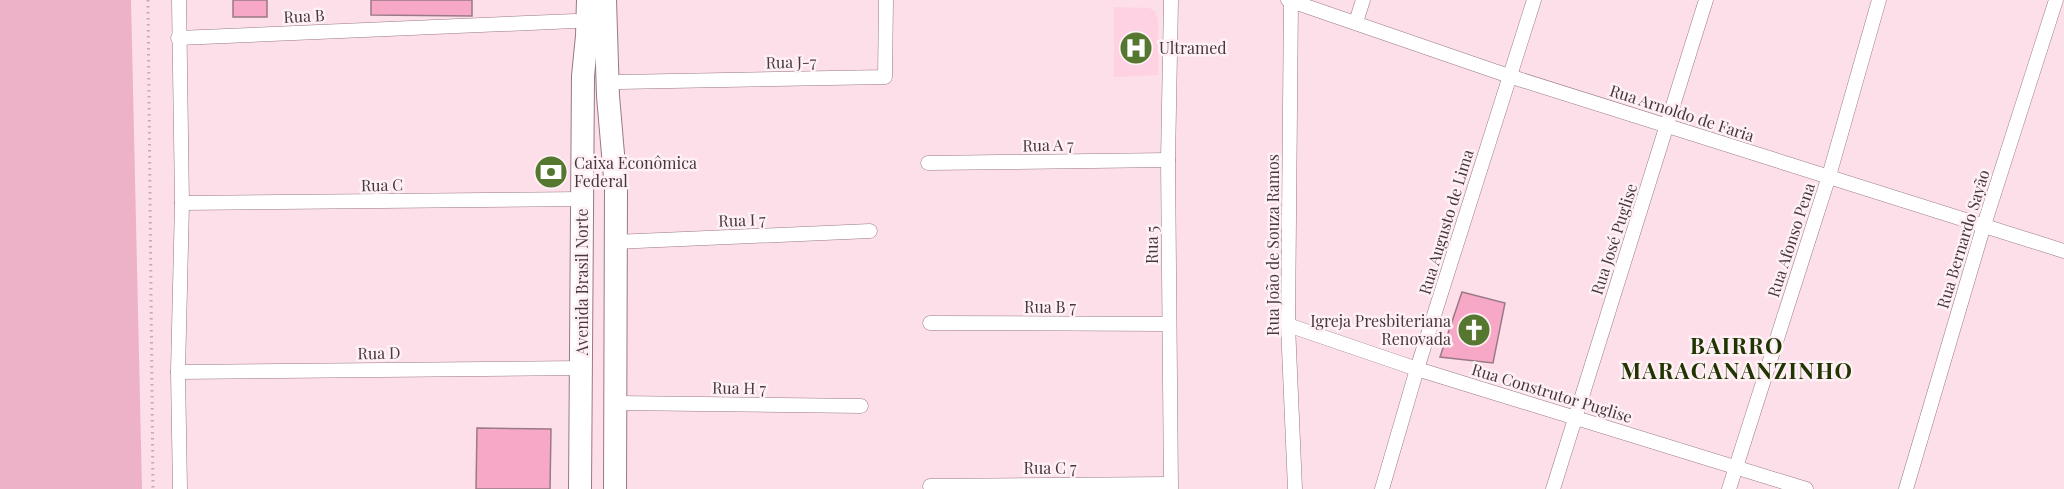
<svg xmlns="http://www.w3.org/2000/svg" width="2064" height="489" font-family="'Playfair Display',serif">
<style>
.built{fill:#fed2e2}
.green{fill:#edb2c8}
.building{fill:#f8a8c7;stroke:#9a7a86;stroke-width:1.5}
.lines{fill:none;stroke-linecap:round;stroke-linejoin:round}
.minor-casing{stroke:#997984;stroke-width:15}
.primary-casing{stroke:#997984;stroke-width:24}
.path{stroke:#c2a9b2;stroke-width:3;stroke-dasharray:1.5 4.5;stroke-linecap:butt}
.minor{stroke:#fff;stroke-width:14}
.primary{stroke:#fff;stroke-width:22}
.labels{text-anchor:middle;stroke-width:5;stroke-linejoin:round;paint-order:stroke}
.street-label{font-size:16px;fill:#45373c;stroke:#fff0f5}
.poi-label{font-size:16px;fill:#45373c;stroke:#fff0f5;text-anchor:start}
.district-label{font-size:22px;font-weight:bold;letter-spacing:1.5px;fill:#203501;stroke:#fff0f5}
</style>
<rect width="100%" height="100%" fill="#fcdfe9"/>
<path class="built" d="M 1114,7 L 1149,8 L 1155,11 L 1158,20 L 1158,75 L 1114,77 Z"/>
<path class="green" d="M 0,0 L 131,0 L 142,489 L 0,489 Z"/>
<g class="building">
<rect x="233" y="0" width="34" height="17"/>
<path d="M 371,0 L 472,0 L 472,16 L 371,15 Z"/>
<path d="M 1462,292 L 1505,303 L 1493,363 L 1440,357 Z"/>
<path d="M 477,428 L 551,429 L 550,489 L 476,489 Z"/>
</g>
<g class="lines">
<defs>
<g id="minor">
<path d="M 179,0 L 182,203 L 178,372 L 180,489"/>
<path d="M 1288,0 L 1509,76 L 2064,251"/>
<path d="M 1291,0 L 1288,325 L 1295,489"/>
<path d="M 1356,22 L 1363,0"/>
<path d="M 178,38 L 575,21"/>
<path d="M 619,82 L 885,77 L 886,0"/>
<path d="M 928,163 L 1168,160"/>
<path d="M 182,203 L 582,199"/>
<path d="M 614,242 L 870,231"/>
<path d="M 930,323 L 1169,324"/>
<path d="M 1288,325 L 1417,369 L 1806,489"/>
<path d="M 178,372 L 581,368"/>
<path d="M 617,403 L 861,406"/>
<path d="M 930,486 L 1170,484"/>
<path d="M 1171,489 L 1168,160 L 1171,0"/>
<path d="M 1382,489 L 1417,369 L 1534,0"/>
<path d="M 1553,489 L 1706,0"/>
<path d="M 1729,489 L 1829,176 L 1879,0"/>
<path d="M 1906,489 L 1984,225 L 2056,0"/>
</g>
<g id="primary">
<path d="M 605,0 L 608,96 L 616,189 L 615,489"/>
<path d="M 580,489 L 583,76 L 587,36 L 588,0"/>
</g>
</defs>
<use href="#minor" class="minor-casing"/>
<use href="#primary" class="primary-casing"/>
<path class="path" d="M 148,0 L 153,489"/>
<use href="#minor" class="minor"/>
<use href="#primary" class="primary"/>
</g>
<defs>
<symbol id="hospital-disc" viewBox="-11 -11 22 22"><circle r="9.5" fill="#56772f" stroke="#fff0f5"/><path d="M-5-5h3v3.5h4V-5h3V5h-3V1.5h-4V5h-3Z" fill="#fff"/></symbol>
<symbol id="bank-disc" viewBox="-11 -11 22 22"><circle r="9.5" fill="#56772f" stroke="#fff0f5"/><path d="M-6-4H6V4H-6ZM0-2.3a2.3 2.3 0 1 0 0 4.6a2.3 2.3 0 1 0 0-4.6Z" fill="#fff"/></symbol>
<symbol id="church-disc" viewBox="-11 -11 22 22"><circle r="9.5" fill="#56772f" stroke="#fff0f5"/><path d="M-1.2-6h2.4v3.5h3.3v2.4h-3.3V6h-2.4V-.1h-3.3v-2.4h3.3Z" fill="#fff"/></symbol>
</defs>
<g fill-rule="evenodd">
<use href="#hospital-disc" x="1117" y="29" width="38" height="38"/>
<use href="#bank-disc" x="532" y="153" width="38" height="38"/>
<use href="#church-disc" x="1455" y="311" width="38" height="38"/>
</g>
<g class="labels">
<g class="street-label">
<text transform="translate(304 16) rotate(-3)" y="6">Rua B</text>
<text transform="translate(791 62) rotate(-1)" y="6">Rua J-7</text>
<text transform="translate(1682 113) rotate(18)" y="6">Rua Arnoldo de Faria</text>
<text transform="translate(1048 145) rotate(-1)" y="6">Rua A 7</text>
<text transform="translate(382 185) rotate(-1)" y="6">Rua C</text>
<text transform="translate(742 220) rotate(-2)" y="6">Rua I 7</text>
<text transform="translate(1446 222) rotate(-73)" y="6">Rua Augusto de Lima</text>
<text transform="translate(1614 239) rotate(-72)" y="6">Rua José Puglise</text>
<text transform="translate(1963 239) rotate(-73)" y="6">Rua Bernardo Sayão</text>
<text transform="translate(1791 240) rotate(-72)" y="6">Rua Afonso Pena</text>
<text transform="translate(1152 245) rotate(-90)" y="6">Rua 5</text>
<text transform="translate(1273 245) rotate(-90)" y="6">Rua João de Souza Ramos</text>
<text transform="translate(582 282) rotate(-90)" y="6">Avenida Brasil Norte</text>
<text x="1050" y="313">Rua B 7</text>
<text transform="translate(379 353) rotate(-1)" y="6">Rua D</text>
<text transform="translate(739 388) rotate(1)" y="6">Rua H 7</text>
<text transform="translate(1552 393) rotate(17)" y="6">Rua Construtor Puglise</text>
<text x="1050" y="474">Rua C 7</text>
</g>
<g class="poi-label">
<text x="1159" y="54">Ultramed</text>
<text x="574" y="169">Caixa Econômica<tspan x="574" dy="18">Federal</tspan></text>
<text x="1451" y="327" text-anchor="end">Igreja Presbiteriana<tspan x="1451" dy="18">Renovada</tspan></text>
</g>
<g class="district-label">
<text x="1737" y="354">BAIRRO<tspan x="1737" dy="25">MARACANANZINHO</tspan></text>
</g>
</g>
</svg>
